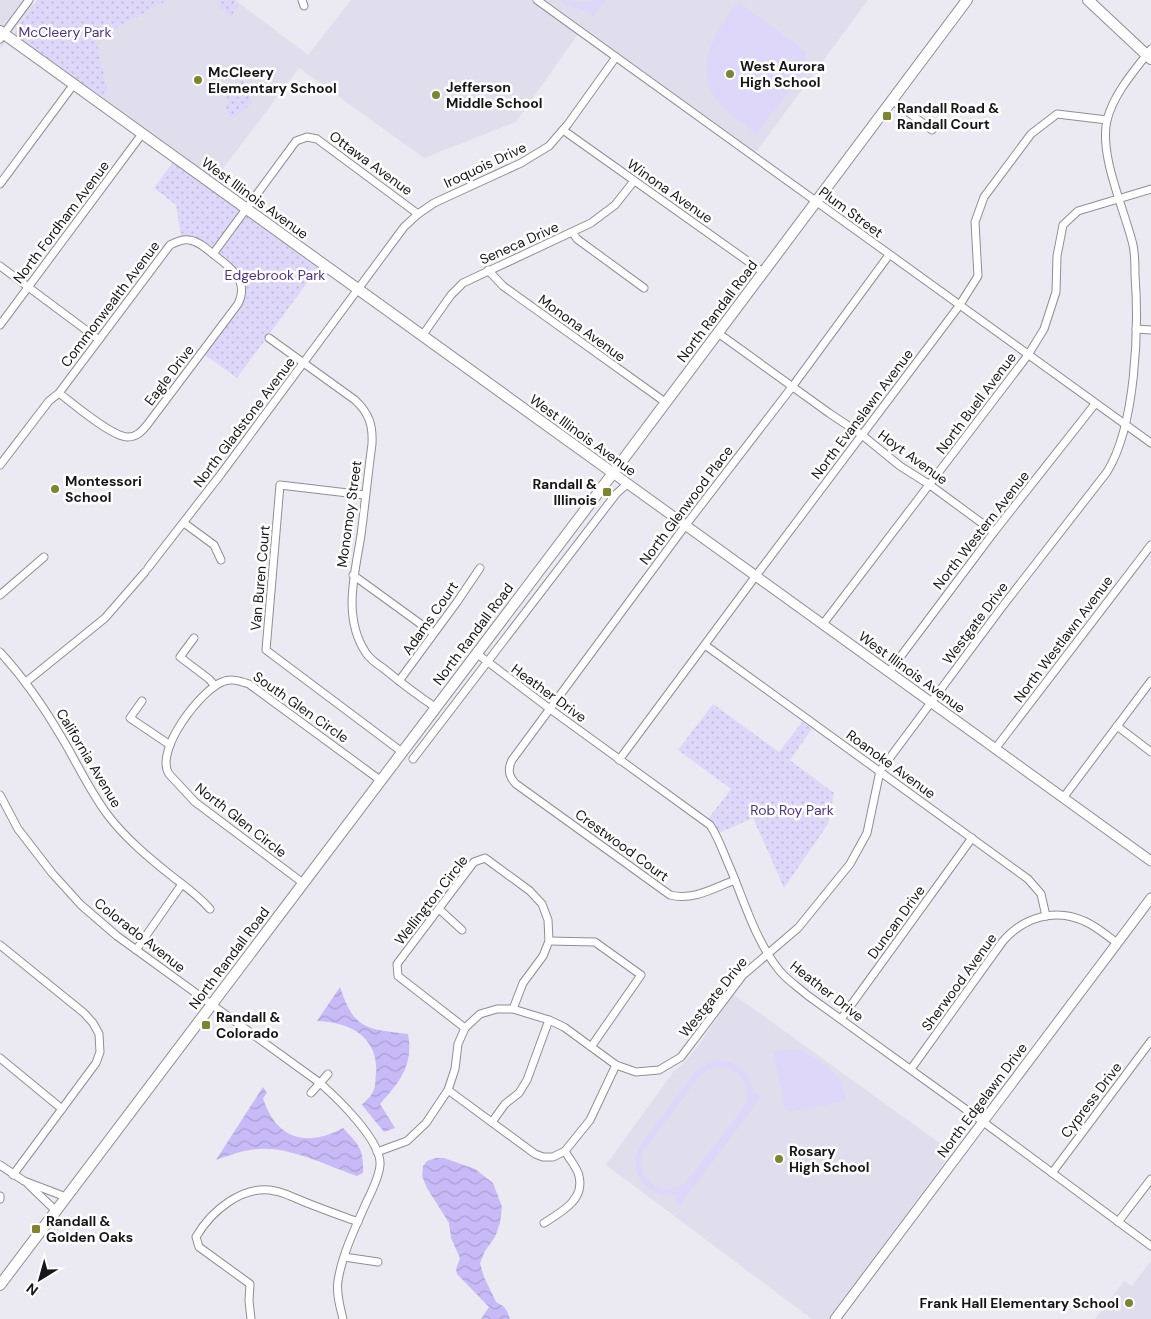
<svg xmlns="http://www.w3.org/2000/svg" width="1151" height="1319" font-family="'DM Sans',sans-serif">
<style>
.built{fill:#e0ddec}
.park{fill:url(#park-dots)}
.pitch{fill:#dfd7f9;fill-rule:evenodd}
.water{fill:url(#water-waves)}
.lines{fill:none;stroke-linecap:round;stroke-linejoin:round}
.minor-casing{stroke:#908e95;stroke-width:9}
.tertiary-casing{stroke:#908e95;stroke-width:11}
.secondary-casing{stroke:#908e95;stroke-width:12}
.primary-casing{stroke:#908e95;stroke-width:12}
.minor{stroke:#fff;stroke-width:7}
.tertiary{stroke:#fff;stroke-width:9}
.secondary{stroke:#fff;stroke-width:10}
.primary{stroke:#fff;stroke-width:10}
.poi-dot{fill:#7f842f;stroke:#fff;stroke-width:2}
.labels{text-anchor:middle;stroke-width:5;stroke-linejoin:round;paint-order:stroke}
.park-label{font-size:14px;fill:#4f3187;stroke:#fff}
.poi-label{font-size:14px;font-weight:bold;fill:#161618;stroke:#fff;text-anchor:start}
.street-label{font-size:14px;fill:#161618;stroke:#fff}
</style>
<defs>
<pattern id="park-dots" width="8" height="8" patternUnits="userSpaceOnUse" patternTransform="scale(1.25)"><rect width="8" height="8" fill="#dfd7f9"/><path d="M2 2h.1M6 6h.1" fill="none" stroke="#bfb8d5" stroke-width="1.8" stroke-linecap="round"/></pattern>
<pattern id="water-waves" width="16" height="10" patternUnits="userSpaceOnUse" patternTransform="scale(1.25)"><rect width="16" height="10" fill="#c8baf6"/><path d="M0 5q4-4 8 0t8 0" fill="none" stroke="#ab9fd2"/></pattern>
</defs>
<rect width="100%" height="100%" fill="#ebeaf2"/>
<g class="built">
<path d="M 0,0 L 28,0 L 34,5 L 0,49 Z"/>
<path d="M 168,0 L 235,0 L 308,55 L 351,0 L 531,0 L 578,34 L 516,122 L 424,158 L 299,68 L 215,179 L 102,97 L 108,92 L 96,39 Z"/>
<path d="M 545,0 L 868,0 L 756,152 Z"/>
<path d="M 733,994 L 952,1152 L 829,1319 L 812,1319 L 606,1165 L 674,1071 L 683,1064 L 700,1043 Z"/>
<path d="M 1151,1261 L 1151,1319 L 1095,1319 L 1124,1281 L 1132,1286 Z"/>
</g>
<g class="park">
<path d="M 37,0 L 168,0 L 96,39 L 108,92 L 102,97 L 13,34 Z"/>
<path d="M 223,0 L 234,0 L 239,4 L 231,16 L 218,7 Z"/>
<path d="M 242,79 L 248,91 L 229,102 L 224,90 Z"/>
<path d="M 246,93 L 252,103 L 239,114 L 230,118 L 225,105 Z"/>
<path d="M 173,162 L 318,268 L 237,378 L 205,355 L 241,307 C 245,298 248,289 245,280 C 240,266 210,244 197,239 C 191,236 187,236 181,237 L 176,205 L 154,188 Z"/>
<path d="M 713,704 L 779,752 L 802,722 L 812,729 L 790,760 L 834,793 L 828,824 L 784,888 L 753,818 L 719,833 L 708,819 L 731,789 L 678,750 Z"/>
</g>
<g class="pitch">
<path d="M 559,0 L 582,2 L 592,0 L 606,0 L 594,16 C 583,8 570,9 559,0 Z"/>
<path d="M 737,3 L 740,3 L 805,51 L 808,67 L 756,134 C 744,124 730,115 720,104 C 690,70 715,32 737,3 Z"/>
<path d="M 787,1049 L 801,1050 L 829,1068 L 841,1081 L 846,1101 L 789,1112 L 785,1109 L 773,1051 Z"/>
<path d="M 723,1060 C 741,1063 751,1075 753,1093 L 755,1092 L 761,1097 L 680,1205 L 674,1200 L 677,1194 C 647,1201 624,1170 641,1144 L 697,1070 L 708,1063 ZM 722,1067 C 742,1069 752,1089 744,1107 L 686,1182 C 662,1200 632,1179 644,1150 L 700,1075 L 710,1069 Z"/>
</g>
<g class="water">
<path d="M 340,987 C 354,1030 367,1029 408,1034 C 414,1065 399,1083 380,1104 L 395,1128 L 384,1132 L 362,1105 C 366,1100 373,1095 374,1089 C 376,1085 375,1078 376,1074 C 379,1037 350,1022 317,1021 Z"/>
<path d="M 263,1087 L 267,1093 L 263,1098 C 276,1139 306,1148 343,1128 C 359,1145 364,1149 363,1173 L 357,1176 C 331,1167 296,1150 269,1149 C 251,1147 233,1154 216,1160 Z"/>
<path d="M 436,1158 L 444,1158 L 475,1169 L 493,1183 L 502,1207 L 500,1223 L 495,1237 L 485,1251 L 480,1263 L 484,1277 L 496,1302 L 503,1306 L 507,1311 L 510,1319 L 481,1319 L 489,1307 L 457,1274 L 456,1269 L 460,1258 L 451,1238 L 449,1223 L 427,1188 L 422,1176 L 423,1166 L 427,1161 Z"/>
</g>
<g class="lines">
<defs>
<g id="minor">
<path d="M 302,0 L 304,6"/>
<path d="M 537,0 L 1151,443"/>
<path d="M 0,39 L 29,0"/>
<path d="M 892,100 L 932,130"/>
<path d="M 563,130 L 763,272"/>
<path d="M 0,184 L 74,84"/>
<path d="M 573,233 L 577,239 L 644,288"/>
<path d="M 213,254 L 296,141 L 307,137 L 317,139 L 418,214"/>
<path d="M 0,266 L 98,339"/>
<path d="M 488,270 L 503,286 L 665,402"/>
<path d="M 0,325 L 142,134"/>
<path d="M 1136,329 L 1151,330"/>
<path d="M 718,333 L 829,413 L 862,435 L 900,466 L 930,485 L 994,532"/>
<path d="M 422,336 L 451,295 L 463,283 L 591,223 L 615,205 L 634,181"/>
<path d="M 269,338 L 355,400 C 369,413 373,425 372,444 C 368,474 365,504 361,535 C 355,574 342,617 366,653 C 370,659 377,664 383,668 C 400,682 417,695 435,707"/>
<path d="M 0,465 L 49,401 L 59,393 L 170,245 C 176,242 182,239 189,240 C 198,241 206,248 213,254 C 230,267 250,280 238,304 L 147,425 C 142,431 137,437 128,437 C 113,438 72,403 59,393"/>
<path d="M 365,495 L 280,485 L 266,650 L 402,752"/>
<path d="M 184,523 L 214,545 L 221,560"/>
<path d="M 148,568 L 221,474 L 404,227 L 418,214 L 434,203 L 521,163 L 549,146 L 568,124 L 616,57"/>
<path d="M 353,575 L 433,633"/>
<path d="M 0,595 L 44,557"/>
<path d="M 823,624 L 1028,355 L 1044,329 L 1056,292 L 1057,256 L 1063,225 L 1078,211 L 1151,189"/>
<path d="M 194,638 L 180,657 L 209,679 L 215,686"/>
<path d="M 705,645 L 1028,879 L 1041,894 L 1046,916"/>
<path d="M 0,652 C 24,678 44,707 62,738 C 77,763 89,790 107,814 C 125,838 149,858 173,877 C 186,887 199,896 210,909"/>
<path d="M 476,653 L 550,709 L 710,825 C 719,838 724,855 731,870 C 745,904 756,941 779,970 C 787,980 798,987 807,995 L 982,1121 L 1151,1246"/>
<path d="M 889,672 L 994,532 L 1095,404"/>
<path d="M 399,681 L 457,602 L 480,568"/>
<path d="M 26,682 L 105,618 L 145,572"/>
<path d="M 142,701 L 130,718 L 170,745"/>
<path d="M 1117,726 L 1151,752"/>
<path d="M 995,749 L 1151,545"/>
<path d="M 413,759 L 616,494 L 627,484"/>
<path d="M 619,760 L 755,577 L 959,306 L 978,276 L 975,222 L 984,197 L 1031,134 L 1057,114 L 1107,120"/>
<path d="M 0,795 L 18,829 L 52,873 L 81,905 L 117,936 L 320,1083 C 337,1098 382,1141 380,1165 C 379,1177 372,1191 367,1201 C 356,1226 342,1254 338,1281 C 336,1293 340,1307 343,1319"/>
<path d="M 1063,798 L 1151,681"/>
<path d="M 735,880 C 714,888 693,901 670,895 L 516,784 C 509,777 507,770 512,760 L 685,526 L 792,387 L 889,255"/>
<path d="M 303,883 L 195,802 L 169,774 C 154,751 200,691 222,682 C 231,678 240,681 249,684 L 380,780"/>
<path d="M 439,909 L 462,930"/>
<path d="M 549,941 L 595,942 L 641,975 L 591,1047"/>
<path d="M 0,945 L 84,1013 L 93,1023 L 99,1034 L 100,1052 L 96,1063 L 13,1175"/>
<path d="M 136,950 L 182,884"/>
<path d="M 841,1019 L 972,838"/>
<path d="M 465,1028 L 398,976 L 397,964 L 474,862 L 485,858 L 530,891 L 542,904 L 548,920 L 549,941 L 543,956 L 523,983 L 513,1009"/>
<path d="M 0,1058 L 62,1109"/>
<path d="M 911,1069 L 1003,941 C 1024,917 1055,908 1084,921 C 1096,926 1106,935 1117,943"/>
<path d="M 448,1090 L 535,1154 L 543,1157 L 553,1157 L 565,1151 L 590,1120 L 616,1065"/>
<path d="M 311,1093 L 328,1074"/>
<path d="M 492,1122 L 505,1104 L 519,1093 L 527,1080 L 549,1020"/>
<path d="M 377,1152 L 407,1141 L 426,1123 L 448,1090 L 455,1069 L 458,1044 L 465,1028 L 480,1014 L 497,1009 L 513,1009 L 549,1020 L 564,1027 L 616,1065 L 636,1072 L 659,1070 L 681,1057 L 743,975 L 798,928 L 850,864 L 867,833 L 880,771 L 1002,607 L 1107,472 C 1136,425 1139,329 1135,275 C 1135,265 1135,254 1133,245 C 1124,208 1099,156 1107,120 C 1114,93 1135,70 1151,49"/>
<path d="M 0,1165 L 24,1181 L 66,1197"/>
<path d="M 1052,1173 L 1151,1041"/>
<path d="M 28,1184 L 56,1211"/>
<path d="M 0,1196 L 0,1199"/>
<path d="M 1118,1222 L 1151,1179"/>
<path d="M 544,1223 C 561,1212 585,1200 579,1176 C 577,1167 569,1159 565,1151"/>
<path d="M 344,1257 L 378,1262"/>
<path d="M 251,1319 L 249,1301 L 250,1284 L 199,1247 L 196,1237 C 211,1211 243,1184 275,1191 C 283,1192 292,1197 300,1200 C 319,1208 339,1215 358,1222"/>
</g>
<g id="tertiary">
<path d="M 613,473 L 1151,861"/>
<path d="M 835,1319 L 1151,898"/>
</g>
<g id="secondary">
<path d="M 0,31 L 613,473"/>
<path d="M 0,1285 L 613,473 L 967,0"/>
</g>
<path id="primary" d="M 1088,0 L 1151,59"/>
</defs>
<use href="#minor" class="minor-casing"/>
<use href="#tertiary" class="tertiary-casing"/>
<use href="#secondary" class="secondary-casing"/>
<use href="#primary" class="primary-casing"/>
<use href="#minor" class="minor"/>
<use href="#tertiary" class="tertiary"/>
<use href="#secondary" class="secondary"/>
<use href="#primary" class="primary"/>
</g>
<g class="poi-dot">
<circle cx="730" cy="74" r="5"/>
<circle cx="198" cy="80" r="5"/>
<circle cx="436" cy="95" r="5"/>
<rect x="882" y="111" width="10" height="10" rx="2.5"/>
<circle cx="55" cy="489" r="5"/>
<rect x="602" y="487" width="10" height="10" rx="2.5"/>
<rect x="201" y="1020" width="10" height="10" rx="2.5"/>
<circle cx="779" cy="1159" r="5"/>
<rect x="31" y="1224" width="10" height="10" rx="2.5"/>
<circle cx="1129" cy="1303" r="5"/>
</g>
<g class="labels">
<g class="park-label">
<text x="65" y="37">McCleery Park</text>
<text x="275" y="280">Edgebrook Park</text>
<text x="792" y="815">Rob Roy Park</text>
</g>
<g class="poi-label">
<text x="740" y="71">West Aurora<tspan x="740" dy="16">High School</tspan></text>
<text x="208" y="77">McCleery<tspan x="208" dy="16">Elementary School</tspan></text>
<text x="446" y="92">Jefferson<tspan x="446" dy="16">Middle School</tspan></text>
<text x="897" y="113">Randall Road &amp;<tspan x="897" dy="16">Randall Court</tspan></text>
<text x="65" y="486">Montessori<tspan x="65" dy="16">School</tspan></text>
<text x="597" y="489" text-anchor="end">Randall &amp;<tspan x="597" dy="16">Illinois</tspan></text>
<text x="216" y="1022">Randall &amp;<tspan x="216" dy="16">Colorado</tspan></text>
<text x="789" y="1156">Rosary<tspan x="789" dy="16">High School</tspan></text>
<text x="46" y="1226">Randall &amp;<tspan x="46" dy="16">Golden Oaks</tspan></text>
<text x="1119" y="1308" text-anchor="end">Frank Hall Elementary School</text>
</g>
<g class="street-label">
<text transform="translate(371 163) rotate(36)" y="5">Ottawa Avenue</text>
<text transform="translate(485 165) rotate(-25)" y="5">Iroquois Drive</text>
<text transform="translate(670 191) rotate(35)" y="5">Winona Avenue</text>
<text transform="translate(255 198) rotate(36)" y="5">West Illinois Avenue</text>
<text transform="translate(851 212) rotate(36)" y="5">Plum Street</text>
<text transform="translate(61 222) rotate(-53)" y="5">North Fordham Avenue</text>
<text transform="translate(519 243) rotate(-24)" y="5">Seneca Drive</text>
<text transform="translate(110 304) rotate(-53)" y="5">Commonwealth Avenue</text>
<text transform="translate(717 311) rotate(-53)" y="5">North Randall Road</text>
<text transform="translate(582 328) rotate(36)" y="5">Monona Avenue</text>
<text transform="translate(169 375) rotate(-53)" y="5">Eagle Drive</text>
<text transform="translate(976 403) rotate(-53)" y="5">North Buell Avenue</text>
<text transform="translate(862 414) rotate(-53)" y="5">North Evanslawn Avenue</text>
<text transform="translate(244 422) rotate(-53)" y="5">North Gladstone Avenue</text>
<text transform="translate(583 435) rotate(36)" y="5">West Illinois Avenue</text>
<text transform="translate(913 457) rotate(36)" y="5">Hoyt Avenue</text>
<text transform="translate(686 505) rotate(-53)" y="5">North Glenwood Place</text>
<text transform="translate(349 514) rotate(-82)" y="5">Monomoy Street</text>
<text transform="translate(981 530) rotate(-52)" y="5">North Western Avenue</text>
<text transform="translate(260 578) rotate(-85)" y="5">Van Buren Court</text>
<text transform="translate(430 618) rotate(-55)" y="5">Adams Court</text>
<text transform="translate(975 623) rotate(-53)" y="5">Westgate Drive</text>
<text transform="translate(473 634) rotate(-53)" y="5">North Randall Road</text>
<text transform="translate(1063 639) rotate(-53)" y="5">North Westlawn Avenue</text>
<text transform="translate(912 672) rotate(36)" y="5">West Illinois Avenue</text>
<text transform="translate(549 693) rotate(36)" y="5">Heather Drive</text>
<text transform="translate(301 707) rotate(35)" y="5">South Glen Circle</text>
<text transform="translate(89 758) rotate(59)" y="5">California Avenue</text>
<text transform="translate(891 764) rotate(36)" y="5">Roanoke Avenue</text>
<text transform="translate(241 820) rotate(38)" y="5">North Glen Circle</text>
<text transform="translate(622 845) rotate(36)" y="5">Crestwood Court</text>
<text transform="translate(431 900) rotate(-52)" y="5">Wellington Circle</text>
<text transform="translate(896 922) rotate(-54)" y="5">Duncan Drive</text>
<text transform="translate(140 935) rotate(38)" y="5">Colorado Avenue</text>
<text transform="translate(229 958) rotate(-53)" y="5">North Randall Road</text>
<text transform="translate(959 982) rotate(-54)" y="5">Sherwood Avenue</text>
<text transform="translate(827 991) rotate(38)" y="5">Heather Drive</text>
<text transform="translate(713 997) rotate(-51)" y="5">Westgate Drive</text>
<text transform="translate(982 1100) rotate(-53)" y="5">North Edgelawn Drive</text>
<text transform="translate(1091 1100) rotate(-53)" y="5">Cypress Drive</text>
</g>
</g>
<g transform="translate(40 1279) rotate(217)" stroke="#ffffff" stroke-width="4" paint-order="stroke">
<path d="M0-4L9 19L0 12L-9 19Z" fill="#161618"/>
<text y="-8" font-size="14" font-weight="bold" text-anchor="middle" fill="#161618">N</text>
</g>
</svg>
